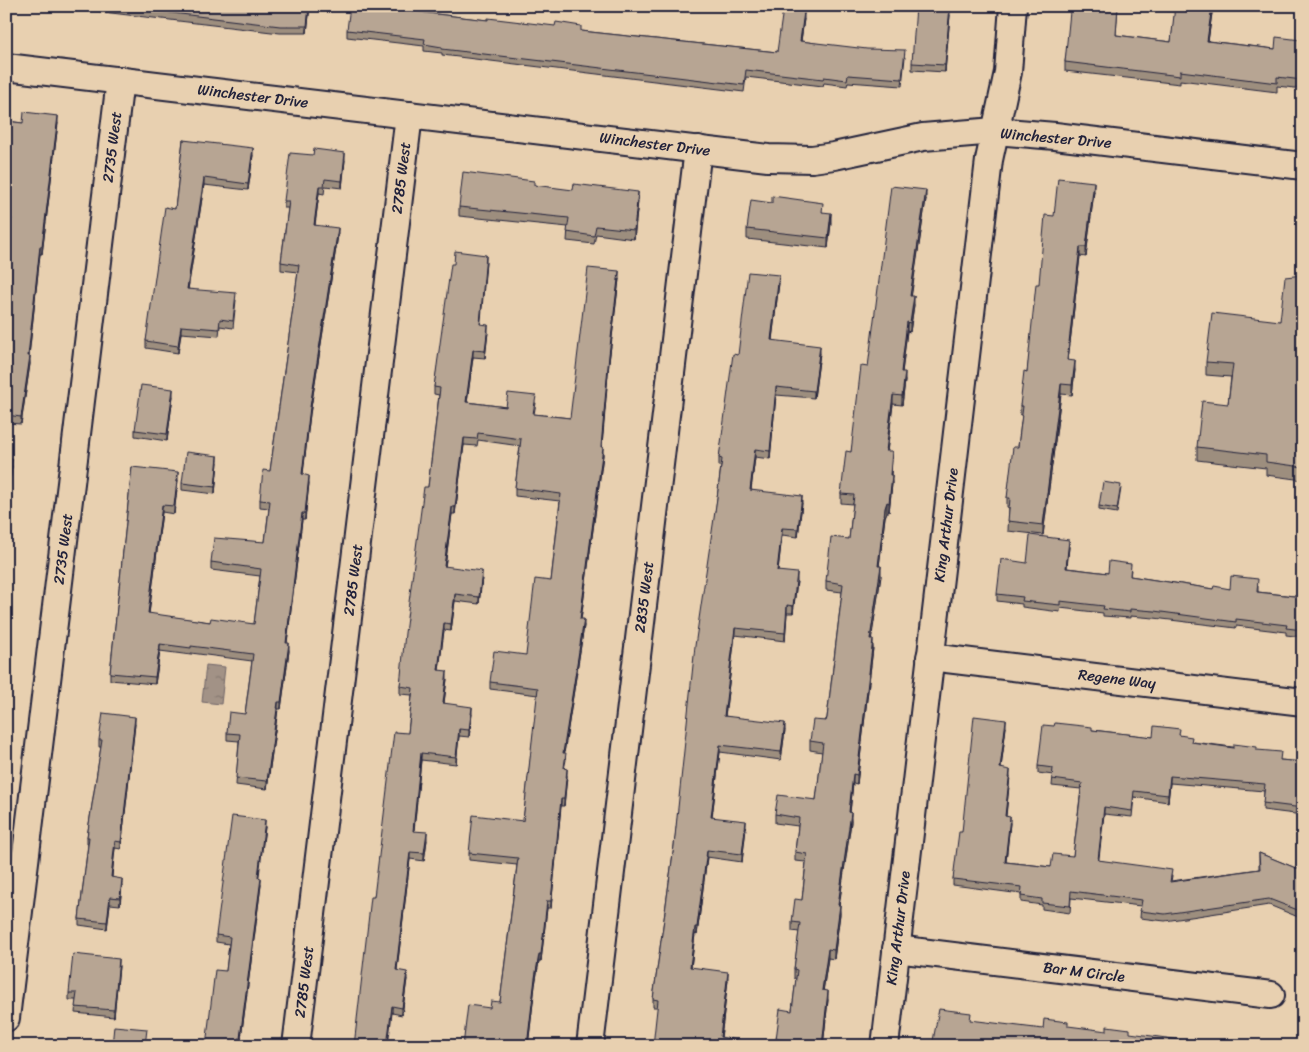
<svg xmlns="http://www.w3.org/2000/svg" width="1309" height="1052" font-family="Sriracha,sans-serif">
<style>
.water{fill:url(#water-ripples);stroke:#6f6568}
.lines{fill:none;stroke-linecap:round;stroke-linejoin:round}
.street-casing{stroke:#22223b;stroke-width:30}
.street{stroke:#e8d0b0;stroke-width:26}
.wall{fill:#9d8e7e;stroke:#22223b}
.shaded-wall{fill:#807467;stroke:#22223b}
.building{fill:#b7a593;stroke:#22223b}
.labels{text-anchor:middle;stroke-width:4;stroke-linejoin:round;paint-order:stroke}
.street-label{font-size:15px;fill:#22223b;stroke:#e8d0b0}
</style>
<defs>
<pattern id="water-ripples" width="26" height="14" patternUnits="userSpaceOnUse" patternTransform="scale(1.25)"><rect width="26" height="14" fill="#a29286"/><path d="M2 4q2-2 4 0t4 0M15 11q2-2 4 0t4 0" fill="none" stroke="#84776f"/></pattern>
</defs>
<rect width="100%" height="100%" fill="#e8d0b0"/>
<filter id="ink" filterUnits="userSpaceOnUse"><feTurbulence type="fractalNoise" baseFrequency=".02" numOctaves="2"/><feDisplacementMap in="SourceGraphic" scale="10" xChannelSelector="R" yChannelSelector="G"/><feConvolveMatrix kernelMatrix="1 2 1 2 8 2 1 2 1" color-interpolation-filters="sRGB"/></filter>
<g filter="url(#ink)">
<path class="water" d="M 206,665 L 225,667 L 221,704 L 202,702 Z"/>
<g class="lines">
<defs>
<g id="street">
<path d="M 6,67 L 768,158 L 812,159 L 834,156 L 923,137 L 995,131 L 1055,136 L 1303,166"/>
<path d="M 930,657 L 1303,702"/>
<path d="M 896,949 L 1271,995"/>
<path d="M 6,1018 L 120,80"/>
<path d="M 296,1046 L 409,115"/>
<path d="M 590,1046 L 698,149"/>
<path d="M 885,1046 L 989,160 L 1008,72 L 1013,6"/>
</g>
</defs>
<use href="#street" class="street-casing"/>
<use href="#street" class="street"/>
</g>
<g class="wall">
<path d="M 86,6 L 310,6 L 307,33 L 280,33 L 86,10 Z"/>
<path d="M 1073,6 L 1118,6 L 1116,35 L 1171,42 L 1175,12 L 1134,6 L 1213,6 L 1208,41 L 1275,49 L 1301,40 L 1303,32 L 1303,89 L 1277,86 L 1277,92 L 1180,80 L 1180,84 L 1065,71 L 1065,62 Z"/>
<path d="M 410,11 L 581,31 L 777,52 L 804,19 L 801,41 L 905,57 L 902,86 L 848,82 L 847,86 L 824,83 L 823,86 L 746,77 L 744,92 L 442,55 L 442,53 L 424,51 L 424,46 L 347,37 L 347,30 Z"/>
<path d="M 950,15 L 945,72 L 912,70 L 912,63 Z"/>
<path d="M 6,121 L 23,123 L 58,123 L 42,254 L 40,254 L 29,356 L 30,364 L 21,424 L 6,423 L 6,266 L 11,226 L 6,225 Z"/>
<path d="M 183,140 L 253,155 L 248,190 L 204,185 L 188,289 L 236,300 L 233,328 L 220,326 L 219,336 L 181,333 L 178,353 L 146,348 L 146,341 L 175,209 Z"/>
<path d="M 345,160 L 342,188 L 325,186 L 324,194 L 319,193 L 315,225 L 338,235 L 310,414 L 303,474 L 309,483 L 305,520 L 302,520 L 287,643 L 289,651 L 281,709 L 278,709 L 267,789 L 236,785 L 239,741 L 227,740 L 227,733 L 245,714 L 252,661 L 191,653 L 191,655 L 160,651 L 155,684 L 110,680 L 110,673 L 132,467 L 178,480 L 174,514 L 162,512 L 149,614 L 210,622 L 254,624 L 260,576 L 211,570 L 211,562 L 265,542 L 269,508 L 260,507 L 260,500 L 270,471 L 298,272 L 281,270 L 281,262 L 288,208 L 284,208 L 284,201 Z"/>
<path d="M 534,185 L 638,201 L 634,239 L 596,234 L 594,244 L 567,241 L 568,227 L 459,216 L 459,207 Z"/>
<path d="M 1094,191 L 1086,257 L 1080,256 L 1068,360 L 1075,370 L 1072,395 L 1061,394 L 1043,535 L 1008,531 L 1009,508 L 1007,507 L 1007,498 L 1018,447 L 1022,415 L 1020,415 L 1020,406 L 1027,372 L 1039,284 Z"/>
<path d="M 926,199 L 911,296 L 914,305 L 910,332 L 907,331 L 902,372 L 905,381 L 902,405 L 893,404 L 887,451 L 892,460 L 891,475 L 892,484 L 889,512 L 887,512 L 885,517 L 879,566 L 881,576 L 871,639 L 873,648 L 857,784 L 853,783 L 850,813 L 851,822 L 839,905 L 840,914 L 834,959 L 828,958 L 823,991 L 828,1000 L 823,1046 L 776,1046 L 776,1039 L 792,1011 L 796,979 L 794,978 L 794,969 L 799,932 L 792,931 L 792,922 L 802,900 L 806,862 L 795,861 L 795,852 L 798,826 L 775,823 L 775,814 L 816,800 L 822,752 L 810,750 L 810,741 L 827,718 L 842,592 L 826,590 L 826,581 L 849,539 L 853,504 L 841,503 L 841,494 L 851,452 L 868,367 Z"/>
<path d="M 823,212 L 831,223 L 828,248 L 747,239 L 747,229 Z"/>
<path d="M 486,262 L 480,324 L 488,332 L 485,358 L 473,357 L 467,402 L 506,407 L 536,403 L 534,414 L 570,418 L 619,279 L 609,362 L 602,447 L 603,455 L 581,619 L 584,626 L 564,753 L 566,760 L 564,769 L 567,776 L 564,806 L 561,806 L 551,908 L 547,908 L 541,961 L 539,961 L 535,985 L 528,1046 L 463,1046 L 490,1008 L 500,1002 L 517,865 L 469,860 L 469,853 L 523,821 L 538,695 L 490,689 L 490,682 L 526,655 L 551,581 L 560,501 L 515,496 L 515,488 L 520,446 L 478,440 L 477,446 L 464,445 L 455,514 L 452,514 L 445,567 L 482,578 L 479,604 L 455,601 L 451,631 L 444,630 L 439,670 L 447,679 L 444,703 L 472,714 L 469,737 L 459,736 L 456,764 L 421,760 L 414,831 L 427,840 L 424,861 L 410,859 L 397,970 L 407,979 L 402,1015 L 392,1013 L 374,897 L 408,733 L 412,695 L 400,694 L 400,686 L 428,487 L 439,395 L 434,394 L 434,387 L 454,264 Z"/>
<path d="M 1303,275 L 1303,480 L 1266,475 L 1266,468 L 1197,460 L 1197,447 L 1228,404 L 1231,377 L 1206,375 L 1206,362 L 1280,321 Z"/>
<path d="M 779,283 L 772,340 L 820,353 L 814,398 L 776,395 L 770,459 L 755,457 L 751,490 L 802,503 L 798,537 L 782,535 L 778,571 L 797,581 L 793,613 L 787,613 L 785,641 L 735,635 L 725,716 L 785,730 L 781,760 L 720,752 L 712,817 L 746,828 L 742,862 L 707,857 L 697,935 L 695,934 L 691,968 L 728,980 L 721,1038 L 737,1046 L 657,1007 L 653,1007 L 653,999 L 674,846 L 721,466 L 719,466 L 719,458 L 738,355 Z"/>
<path d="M 173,396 L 167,441 L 135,436 L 135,430 Z"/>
<path d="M 6,458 L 12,466 L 8,498 L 6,498 Z"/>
<path d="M 218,462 L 215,494 L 182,490 L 182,483 Z"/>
<path d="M 1121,488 L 1117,513 L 1099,510 L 1099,506 Z"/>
<path d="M 1069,547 L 1067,568 L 1108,573 L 1131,570 L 1130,576 L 1213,589 L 1230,589 L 1258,586 L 1258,592 L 1303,597 L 1303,637 L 1286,635 L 1286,632 L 1236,626 L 1236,628 L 1154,618 L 1130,616 L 1130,618 L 1103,616 L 1103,613 L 1060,608 L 1060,612 L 1022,607 L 1022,604 L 997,601 L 997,594 L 1027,563 Z"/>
<path d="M 135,724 L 121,849 L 115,848 L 112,877 L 122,885 L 120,905 L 110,904 L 107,929 L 79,925 L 79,919 L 88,844 L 87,844 L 87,837 L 101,747 L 99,747 L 99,740 Z"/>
<path d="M 1006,727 L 1001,768 L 1010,776 L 1006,816 L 1010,823 L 1006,862 L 1051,867 L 1073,856 L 1081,789 L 1052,786 L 1053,775 L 1038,773 L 1038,766 L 1092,730 L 1153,737 L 1180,735 L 1192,742 L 1257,750 L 1280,760 L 1303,762 L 1303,815 L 1263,810 L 1264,791 L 1170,783 L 1168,802 L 1134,797 L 1132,817 L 1104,814 L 1098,860 L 1172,876 L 1171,881 L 1259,869 L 1259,853 L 1303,871 L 1303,919 L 1269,905 L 1165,921 L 1140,918 L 1141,906 L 1071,898 L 1070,913 L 1042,909 L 1042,905 L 1021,902 L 1021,894 L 953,885 L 953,879 L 962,832 Z"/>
<path d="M 265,827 L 258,878 L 261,885 L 240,1046 L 206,1046 L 226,971 L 229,944 L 216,942 L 216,935 Z"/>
<path d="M 119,966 L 114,1017 L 75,1013 L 76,1000 L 69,1000 L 69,993 Z"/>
</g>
<g class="shaded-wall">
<path d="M 309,6 L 310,6 L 307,33 L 307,26 Z"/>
<path d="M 950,6 L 950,15 L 945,72 L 945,65 Z"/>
<path d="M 1212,6 L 1213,6 L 1207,49 L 1207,41 Z"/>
<path d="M 804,12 L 804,19 L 800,48 L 800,41 Z"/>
<path d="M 58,116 L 58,123 L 42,254 L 42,246 Z"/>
<path d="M 253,148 L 253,155 L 248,190 L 248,184 Z"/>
<path d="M 345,153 L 345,160 L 342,188 L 342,181 Z"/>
<path d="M 204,178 L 204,185 L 187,296 L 187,289 Z"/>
<path d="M 1094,182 L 1094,191 L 1086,257 L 1086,247 Z"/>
<path d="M 319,186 L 319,193 L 314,232 L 314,225 Z"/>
<path d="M 926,190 L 926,199 L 910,305 L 910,296 Z"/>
<path d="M 638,192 L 638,201 L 634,239 L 634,230 Z"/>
<path d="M 831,213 L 831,223 L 828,248 L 828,238 Z"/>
<path d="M 338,228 L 338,235 L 310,414 L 302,481 L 302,474 L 310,407 Z"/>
<path d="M 40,246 L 40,254 L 28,364 L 28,356 Z"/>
<path d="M 1080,247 L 1080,256 L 1067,369 L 1067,360 Z"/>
<path d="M 486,255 L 486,262 L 480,332 L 480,324 Z"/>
<path d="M 619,271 L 619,279 L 609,362 L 601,454 L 609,355 Z"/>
<path d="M 779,275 L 779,283 L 771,347 L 771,340 Z"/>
<path d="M 914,296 L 914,305 L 910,332 L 910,323 Z"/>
<path d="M 907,322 L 907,331 L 901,381 L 901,372 Z"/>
<path d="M 488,325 L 488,332 L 485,358 L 485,351 Z"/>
<path d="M 181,326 L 181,333 L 178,353 L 178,346 Z"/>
<path d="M 820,346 L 820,353 L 814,398 L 814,391 Z"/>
<path d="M 473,350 L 473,357 L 466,409 L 466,402 Z"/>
<path d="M 30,356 L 30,364 L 21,424 L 21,417 Z"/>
<path d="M 1075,361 L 1075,370 L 1072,395 L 1072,385 Z"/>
<path d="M 905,372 L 905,381 L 902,405 L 902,396 Z"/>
<path d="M 1061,384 L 1061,394 L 1043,535 L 1043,525 Z"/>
<path d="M 776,387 L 776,395 L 770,459 L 770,451 Z"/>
<path d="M 173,389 L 173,396 L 167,441 L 167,434 Z"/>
<path d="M 893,395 L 893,404 L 886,460 L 886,451 Z"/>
<path d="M 464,438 L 464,445 L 455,514 L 455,507 Z"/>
<path d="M 603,447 L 603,455 L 580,626 L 580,619 Z"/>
<path d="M 755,449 L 755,457 L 750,497 L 750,490 Z"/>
<path d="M 892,451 L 892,460 L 890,484 L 890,475 Z"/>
<path d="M 218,456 L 218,462 L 215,494 L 215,487 Z"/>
<path d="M 12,459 L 12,466 L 8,498 L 8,492 Z"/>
<path d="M 178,472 L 178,480 L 174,514 L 174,506 Z"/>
<path d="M 892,475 L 892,484 L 889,512 L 889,503 Z"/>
<path d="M 309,476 L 309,483 L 305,520 L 305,513 Z"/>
<path d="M 802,496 L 802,503 L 798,537 L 798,529 Z"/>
<path d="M 887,502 L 887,512 L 885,517 L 878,575 L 878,566 L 885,508 Z"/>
<path d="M 162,505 L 162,512 L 148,621 L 148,613 Z"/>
<path d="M 452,507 L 452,514 L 444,574 L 444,566 Z"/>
<path d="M 302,513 L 302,520 L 286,650 L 286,643 Z"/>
<path d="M 782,528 L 782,535 L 777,578 L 777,571 Z"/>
<path d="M 1069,540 L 1069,547 L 1066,574 L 1066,568 Z"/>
<path d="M 881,566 L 881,576 L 870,648 L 870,639 Z"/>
<path d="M 482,571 L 482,578 L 479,604 L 479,597 Z"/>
<path d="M 797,573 L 797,581 L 793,613 L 793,606 Z"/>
<path d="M 455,594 L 455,601 L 451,631 L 451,624 Z"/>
<path d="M 787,605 L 787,613 L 785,641 L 785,633 Z"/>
<path d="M 584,619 L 584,626 L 563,760 L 563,753 Z"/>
<path d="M 444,623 L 444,630 L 438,677 L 438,670 Z"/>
<path d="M 735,628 L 735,635 L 724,724 L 724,716 Z"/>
<path d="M 873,639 L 873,648 L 857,784 L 857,775 Z"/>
<path d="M 289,643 L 289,651 L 281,709 L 281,702 Z"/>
<path d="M 160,644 L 160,651 L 155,684 L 155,677 Z"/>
<path d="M 447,671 L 447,679 L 443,710 L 443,703 Z"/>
<path d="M 278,702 L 278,709 L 267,789 L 267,781 Z"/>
<path d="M 472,707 L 472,714 L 469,737 L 469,730 Z"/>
<path d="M 135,717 L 135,724 L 121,849 L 121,842 Z"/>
<path d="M 1006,720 L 1006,727 L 1000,775 L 1000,768 Z"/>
<path d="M 785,723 L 785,730 L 781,760 L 781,752 Z"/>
<path d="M 459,729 L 459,736 L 456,764 L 456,757 Z"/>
<path d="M 720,745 L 720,752 L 711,824 L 711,817 Z"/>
<path d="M 421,753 L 421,760 L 413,838 L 413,831 Z"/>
<path d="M 567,769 L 567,776 L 564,806 L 564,799 Z"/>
<path d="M 1010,770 L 1010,776 L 1005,823 L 1005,816 Z"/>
<path d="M 853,774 L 853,783 L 849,822 L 849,812 Z"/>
<path d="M 1170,776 L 1170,783 L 1168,802 L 1168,795 Z"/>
<path d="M 561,799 L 561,806 L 551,908 L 551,901 Z"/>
<path d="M 1104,807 L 1104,814 L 1098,867 L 1098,860 Z"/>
<path d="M 851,813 L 851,822 L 838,914 L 838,905 Z"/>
<path d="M 1010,817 L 1010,823 L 1005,868 L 1005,862 Z"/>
<path d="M 265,820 L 265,827 L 258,884 L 258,877 Z"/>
<path d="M 746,821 L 746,828 L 742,862 L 742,854 Z"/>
<path d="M 427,832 L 427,840 L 424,861 L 424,853 Z"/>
<path d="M 115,841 L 115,848 L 111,884 L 111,877 Z"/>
<path d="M 707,850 L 707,857 L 697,935 L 697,927 Z"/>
<path d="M 410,852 L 410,859 L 396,977 L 396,970 Z"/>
<path d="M 261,878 L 261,885 L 240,1046 L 239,1046 Z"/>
<path d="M 122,879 L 122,885 L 120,905 L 120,898 Z"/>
<path d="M 110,897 L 110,904 L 107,929 L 107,922 Z"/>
<path d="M 547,901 L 547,908 L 541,961 L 541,954 Z"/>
<path d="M 840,905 L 840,914 L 834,959 L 834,950 Z"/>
<path d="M 695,927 L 695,934 L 690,975 L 690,967 Z"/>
<path d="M 828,949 L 828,958 L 822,999 L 822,990 Z"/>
<path d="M 539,954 L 539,961 L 535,985 L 528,1046 L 527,1046 L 535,978 Z"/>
<path d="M 119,959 L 119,966 L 114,1017 L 114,1010 Z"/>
<path d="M 407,972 L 407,979 L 402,1015 L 402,1008 Z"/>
<path d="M 728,972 L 728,980 L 720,1045 L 720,1037 Z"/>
<path d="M 828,991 L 828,1000 L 823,1046 L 822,1046 Z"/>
<path d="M 392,1006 L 392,1013 L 388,1046 L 387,1046 Z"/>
</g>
<g class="building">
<path d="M 114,6 L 309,6 L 307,26 L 280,26 Z"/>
<path d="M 350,6 L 404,6 L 410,7 L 410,11 L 488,20 L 488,18 L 555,26 L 556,22 L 581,26 L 581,31 L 777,52 L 783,9 L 804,12 L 800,41 L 867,49 L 905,50 L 902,79 L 848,75 L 847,80 L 824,77 L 823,79 L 746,70 L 744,85 L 442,49 L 442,47 L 424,44 L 425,39 L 347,30 Z"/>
<path d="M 916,6 L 950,6 L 945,65 L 912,63 Z"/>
<path d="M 1073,6 L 1118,6 L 1116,35 L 1171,42 L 1175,6 L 1212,6 L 1207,41 L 1275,49 L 1276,37 L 1301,40 L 1303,32 L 1303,80 L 1277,77 L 1277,83 L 1180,71 L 1180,76 L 1065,62 L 1070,12 L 1072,12 Z"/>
<path d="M 24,112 L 58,116 L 42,246 L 40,246 L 28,356 L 30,356 L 21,417 L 6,415 L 6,266 L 12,218 L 6,217 L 6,121 L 23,123 Z"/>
<path d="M 183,140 L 253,148 L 248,184 L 204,178 L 187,289 L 236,293 L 233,321 L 220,319 L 219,329 L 181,326 L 178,346 L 146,341 L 165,207 L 175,209 Z"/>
<path d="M 314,149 L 345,153 L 342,181 L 325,179 L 324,186 L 319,186 L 314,225 L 338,228 L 310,407 L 302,474 L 309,476 L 305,513 L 302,513 L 286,643 L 289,643 L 281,702 L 278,702 L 267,781 L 236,778 L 240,734 L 227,733 L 229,712 L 245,714 L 253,654 L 191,646 L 191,648 L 160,644 L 155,677 L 110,673 L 132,467 L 178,472 L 174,506 L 162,505 L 148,613 L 210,622 L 211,618 L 254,624 L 261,569 L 211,562 L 214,538 L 265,542 L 270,501 L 260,500 L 263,470 L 270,471 L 299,265 L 281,262 L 289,201 L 284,201 L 290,153 L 313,155 Z"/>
<path d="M 463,172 L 534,181 L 534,185 L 573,190 L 574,184 L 638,192 L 634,230 L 596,226 L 594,236 L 567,232 L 569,218 L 459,207 Z"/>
<path d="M 1058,178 L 1094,182 L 1086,247 L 1080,247 L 1067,360 L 1075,361 L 1072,385 L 1061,384 L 1043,525 L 1008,521 L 1010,498 L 1007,498 L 1013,447 L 1018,447 L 1023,406 L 1020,406 L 1024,371 L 1027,372 L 1036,284 L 1039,284 L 1045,215 L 1054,216 Z"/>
<path d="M 891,186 L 926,190 L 910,296 L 914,296 L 910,323 L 907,322 L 901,372 L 905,372 L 902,396 L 893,395 L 886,451 L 892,451 L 890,475 L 892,475 L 889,503 L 887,502 L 885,508 L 878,566 L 881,566 L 870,639 L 873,639 L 857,775 L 853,774 L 849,812 L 851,813 L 838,905 L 840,905 L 834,950 L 828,949 L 822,990 L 828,991 L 822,1046 L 793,1046 L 794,1041 L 776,1039 L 780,1009 L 792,1011 L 797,970 L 794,969 L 800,923 L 792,922 L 795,899 L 802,900 L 807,854 L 795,852 L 799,818 L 775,814 L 778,795 L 816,800 L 823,743 L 810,741 L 813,720 L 826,721 L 827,718 L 843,584 L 826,581 L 831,537 L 849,539 L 854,495 L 841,494 L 846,451 L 851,452 L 861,366 L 868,367 Z"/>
<path d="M 772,196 L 823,203 L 822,212 L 831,213 L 828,238 L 747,229 L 751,200 L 772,203 Z"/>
<path d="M 455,251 L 486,255 L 480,324 L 488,325 L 485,351 L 473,350 L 466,402 L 506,407 L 508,393 L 536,396 L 533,414 L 570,418 L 588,268 L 619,271 L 609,355 L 601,447 L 603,447 L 580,619 L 584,619 L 563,753 L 566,753 L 564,768 L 567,769 L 564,799 L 561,799 L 551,901 L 547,901 L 541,954 L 539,954 L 535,978 L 527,1046 L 463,1046 L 468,1005 L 490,1008 L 491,1001 L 500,1002 L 518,858 L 469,853 L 473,815 L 523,821 L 538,688 L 490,682 L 494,651 L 526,655 L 535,579 L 551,581 L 561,494 L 515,488 L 521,439 L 478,433 L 477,439 L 464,438 L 455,507 L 452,507 L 444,566 L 482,571 L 479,597 L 455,594 L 451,624 L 444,623 L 438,670 L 447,671 L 443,703 L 472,707 L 469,730 L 459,729 L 456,757 L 421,753 L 413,831 L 427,832 L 424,853 L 410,852 L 396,970 L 407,972 L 402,1008 L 392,1006 L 387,1046 L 354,1046 L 371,897 L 374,897 L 394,732 L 408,733 L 413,688 L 400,686 L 405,633 L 424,487 L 428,487 L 440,388 L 434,387 L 451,264 L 454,264 Z"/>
<path d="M 748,272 L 779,275 L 771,340 L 820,346 L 814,391 L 776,387 L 770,451 L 755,449 L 750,490 L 802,496 L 798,529 L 782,528 L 777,571 L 797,573 L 793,606 L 787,605 L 785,633 L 735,628 L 724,716 L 785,723 L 781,752 L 720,745 L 711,817 L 746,821 L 742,854 L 707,850 L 697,927 L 695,927 L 690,967 L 728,972 L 720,1037 L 737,1040 L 736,1046 L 653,1046 L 658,1000 L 653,999 L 674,846 L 695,646 L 717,498 L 722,459 L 719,458 L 733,354 L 738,355 Z"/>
<path d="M 1303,275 L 1303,467 L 1266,462 L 1266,455 L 1197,447 L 1202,401 L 1228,404 L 1233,364 L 1206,362 L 1212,313 L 1280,321 L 1285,277 Z"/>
<path d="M 141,385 L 173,389 L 167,434 L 135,430 Z"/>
<path d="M 186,452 L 218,456 L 215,487 L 182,483 Z"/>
<path d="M 6,458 L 12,459 L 8,492 L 6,491 Z"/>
<path d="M 1103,482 L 1121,485 L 1117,509 L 1099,506 Z"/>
<path d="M 1030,535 L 1069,540 L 1066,568 L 1108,573 L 1109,561 L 1131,564 L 1130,576 L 1213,589 L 1214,586 L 1230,589 L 1231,576 L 1258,579 L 1257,592 L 1303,597 L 1303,630 L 1286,628 L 1287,625 L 1236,619 L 1236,622 L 1154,611 L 1130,609 L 1130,612 L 1103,609 L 1104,606 L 1060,601 L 1060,605 L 1022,601 L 1023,597 L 997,594 L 1001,559 L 1027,563 Z"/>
<path d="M 103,713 L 135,717 L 121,842 L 115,841 L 111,877 L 122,879 L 120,898 L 110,897 L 107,922 L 79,919 L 89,837 L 87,837 L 102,740 L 99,740 Z"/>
<path d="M 974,716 L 1006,720 L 1000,768 L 1010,770 L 1005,816 L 1010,817 L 1005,862 L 1051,867 L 1053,854 L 1073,856 L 1082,783 L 1052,779 L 1053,768 L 1038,766 L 1043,725 L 1054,726 L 1055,723 L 1092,727 L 1092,730 L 1153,737 L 1154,726 L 1180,729 L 1179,735 L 1192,737 L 1191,742 L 1234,748 L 1234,744 L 1257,747 L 1257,750 L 1281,752 L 1280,760 L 1303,762 L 1303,808 L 1263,803 L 1265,784 L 1170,776 L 1168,795 L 1134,791 L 1132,811 L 1104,807 L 1098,860 L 1172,870 L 1170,882 L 1260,869 L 1259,853 L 1303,871 L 1303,912 L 1269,899 L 1165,914 L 1140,911 L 1142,900 L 1071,891 L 1070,906 L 1042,903 L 1042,899 L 1021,896 L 1022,887 L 953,879 L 959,832 L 962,832 Z"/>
<path d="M 232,816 L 265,820 L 258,877 L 261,878 L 239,1046 L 206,1046 L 215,970 L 226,971 L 230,937 L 216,935 Z"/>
<path d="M 73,954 L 119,959 L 114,1010 L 75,1007 L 77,993 L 69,993 Z"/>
<path d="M 939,1009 L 971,1013 L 970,1020 L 1043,1029 L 1044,1019 L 1068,1022 L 1068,1026 L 1107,1031 L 1107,1026 L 1130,1029 L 1130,1033 L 1188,1041 L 1196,1046 L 932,1046 Z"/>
<path d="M 114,1026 L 147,1029 L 145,1046 L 112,1046 Z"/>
</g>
</g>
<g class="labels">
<g class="street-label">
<text transform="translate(253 96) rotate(7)" y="5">Winchester Drive</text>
<text transform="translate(1056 138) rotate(5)" y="5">Winchester Drive</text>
<text transform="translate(655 144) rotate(7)" y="5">Winchester Drive</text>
<text transform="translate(112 147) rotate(-83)" y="5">2735 West</text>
<text transform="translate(401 178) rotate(-83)" y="5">2785 West</text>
<text transform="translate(946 525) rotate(-83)" y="5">King Arthur Drive</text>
<text transform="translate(63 549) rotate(-83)" y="5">2735 West</text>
<text transform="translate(353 580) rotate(-83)" y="5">2785 West</text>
<text transform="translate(644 597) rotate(-83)" y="5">2835 West</text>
<text transform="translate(1117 679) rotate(7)" y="5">Regene Way</text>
<text transform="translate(898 928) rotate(-83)" y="5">King Arthur Drive</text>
<text transform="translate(1084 972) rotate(7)" y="5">Bar M Circle</text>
<text transform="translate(304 982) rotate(-83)" y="5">2785 West</text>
</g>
</g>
<rect width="1309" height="1052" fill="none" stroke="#e8d0b0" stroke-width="25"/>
<rect x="12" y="12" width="1284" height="1027" fill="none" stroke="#22223b" stroke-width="2" filter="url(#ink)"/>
</svg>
